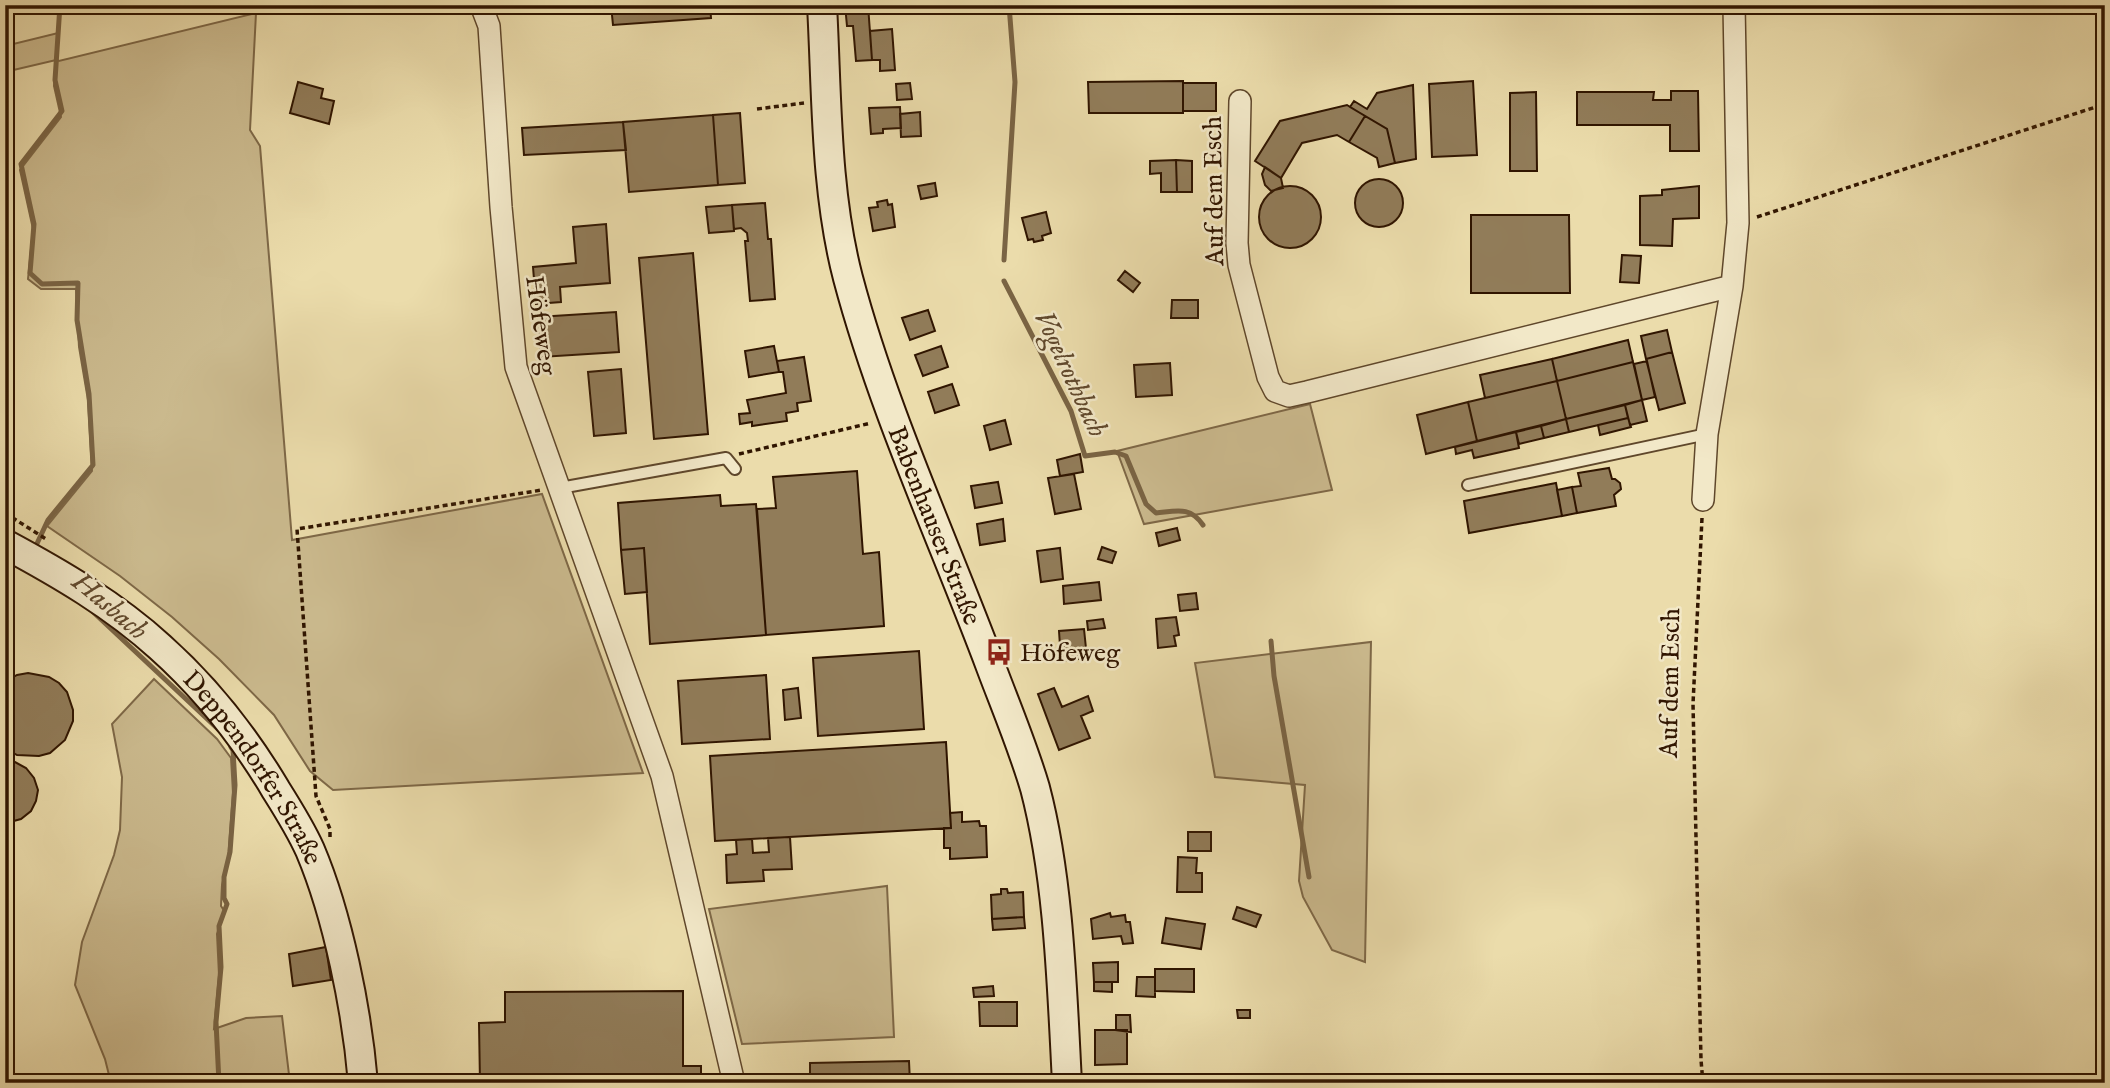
<svg xmlns="http://www.w3.org/2000/svg" width="2110" height="1088" font-family="'IM FELL English',serif">
<style>
.green{fill:#cbba8e;stroke:#7e6847;stroke-width:2}
.lines{fill:none;stroke-linecap:round;stroke-linejoin:round}
.stream{stroke:#7a6444;stroke-width:5}
.building{fill:#917c59;stroke:#301500;stroke-width:2}
.lane-casing{stroke:#5f472b;stroke-width:14}
.street-casing{stroke:#5f472b;stroke-width:24}
.secondary-casing{stroke:#301500;stroke-width:32}
.path{stroke:#301500;stroke-width:3.5;stroke-dasharray:5 3.5;stroke-linecap:butt}
.lane{stroke:#f2e8c8;stroke-width:10}
.street{stroke:#f2e8c8;stroke-width:21}
.secondary{stroke:#f2e8c8;stroke-width:28}
.labels{text-anchor:middle;stroke-width:5;stroke-linejoin:round;paint-order:stroke}
.street-label{font-size:26px;fill:#301500;stroke:#f2e8c8}
.poi-label{font-size:26px;fill:#301500;stroke:#f2e8c8;text-anchor:start}
.water-label{font-size:28px;font-style:italic;fill:#61492d;stroke:#f2e8c8}
</style>
<rect width="100%" height="100%" fill="#ebdcab"/>
<filter id="stains"><feTurbulence type="fractalNoise" baseFrequency=".00286" numOctaves="4"/><feColorMatrix values="0 0 0 0 .2 0 0 0 0 .09 0 0 0 0 .02 0 0 0 .5 -.17"/></filter>
<radialGradient id="worn" r=".72"><stop offset=".6" stop-color="#630" stop-opacity="0"/><stop offset="1" stop-color="#630" stop-opacity=".3"/></radialGradient>
<path class="green" d="M256,13l-6,117 10,16 32,394 250,-46 101,279 -310,17 -23,-19 -36,-56 -55,-56 -47,-42 -52,-41 -73,-50 45,-55 -4,-71 -9,-53 -3,-58h-35l-13,-10 5,-50 -13,-59 41,-53 -7,-31 2,-26 -51,12v-26l53,-13 -2,26 3,2z
M1310,404l22,86 -188,34 -27,-73z
M1371,642l-6,320 -33,-12 -29,-53 -4,-16 6,-96 -90,-8 -20,-114z
M154,679l63,60 14,19 2,35 -5,67 -6,25 -1,21 4,6 -8,22 2,41 -5,54 32,-11 36,-2 8,67h-179l-6,-24 -30,-74 7,-43 32,-87 6,-25 2,-53 -10,-53z
M887,886l7,151 -152,7 -33,-135z"/>
<g class="lines">
<path class="stream" d="M1004,260l11,-178 -6,-77
M1004,281l67,130 14,45 30,-4 11,4 20,48 10,9c21,-2 34,-7 47,12
M34,550l14,-30 45,-55 -4,-71 -12,-74 1,-37 -36,1 -12,-11 4,-49 -13,-60 41,-53 -7,-31 5,-75
M91,610l128,120
M1271,641l3,35 35,201
M219,1083l-3,-61 5,-55 -2,-41 8,-22 -3,-6v-21l6,-25 5,-67 -2,-35 -2,-3"/>
</g>
<path class="building" d="M611,5h99l1,13 -98,7z
M710,5h18l1,7 -18,2z
M845,5h23l4,55 -16,1 -3,-35h-6z
M892,29l3,41 -15,1v-11h-8l-2,-29z
M1183,81v32h-94l-1,-31z
M1473,81l4,74 -45,2 -3,-73z
M298,82l25,7 -2,9 13,3 -5,23 -39,-11z
M910,83l2,16 -15,1 -1,-16z
M1183,83h33v28h-33z
M1413,85l3,74 -21,4 -8,-34 -37,-22 4,-6 13,8 10,-16z
M1671,91h27l1,60h-29v-26h-93v-33h77l-1,8h18z
M1536,92l1,79h-27v-78z
M1347,105l18,11 -16,26 -12,-7 -35,8 -21,35 -26,-17 25,-40z
M900,107l1,21 -18,1v4l-12,1 -2,-26z
M920,112l1,24 -20,1 -1,-23z
M740,113l5,70 -27,2 -5,-70z
M713,115l5,70 -89,7 -6,-70z
M1365,116l22,13 8,34 -16,4 -2,-9 -28,-16z
M623,122l3,28 -102,5 -2,-27z
M1176,160l16,1v31h-15z
M1176,160l1,32h-16v-19l-11,1v-13z
M1265,167l16,11 2,10 -12,3 -6,-6 -3,-11z
M1355 203a24 24 0 1 1 48 0a24 24 0 1 1-48 0Z
M935,183l2,13 -16,3 -3,-13z
M1699,186v32l-26,1 -1,27 -32,-1v-49l22,-1v-5z
M1259 217a31 31 0 1 1 62 0a31 31 0 1 1-62 0Z
M887,200l1,5 4,-1 3,23 -22,4 -4,-23 9,-1 -1,-5z
M765,203l3,36h3l4,60 -25,2 -5,-60h3l-1,-8 -6,-5 -7,1 -2,-24z
M732,205l2,26 -25,2 -3,-26z
M1046,212l5,21 -9,3 1,4 -9,2 -1,-3 -5,1 -6,-22z
M1471,215h98l1,78h-99z
M606,224l4,59 -50,4 1,15 -25,2 -3,-37 43,-4 -3,-36z
M693,253l15,181 -54,5 -15,-181z
M1622,255l19,1 -2,27 -19,-1z
M1125,271l15,12 -7,9 -15,-12z
M1172,300h26v18h-27z
M928,310l7,21 -25,9 -8,-22z
M616,312l3,40 -78,5 -3,-40z
M1667,330l5,22 -26,7 -5,-23z
M1628,340l5,22 -76,19 -5,-22z
M774,346l5,26 -30,5 -4,-26z
M941,346l7,21 -25,9 -8,-21z
M1672,352l13,51 -26,7 -13,-51z
M804,357l7,44 -14,2 1,8 -12,2 1,8 -35,5v-4l-12,2 -1,-10 11,-1 -3,-13 39,-7 -3,-21h-4l-2,-11z
M1552,359l5,22 -72,17 -5,-23z
M1647,361l8,36 -13,3 -8,-36z
M1633,362l9,38 -76,19 -9,-38z
M1170,363l2,32 -36,2 -2,-32z
M621,369l5,64 -32,3 -6,-64z
M1557,381l9,38 -89,22 -9,-39z
M952,384l7,21 -24,8 -7,-21z
M1642,400l5,21 -17,4 -5,-20z
M1468,402l9,39 -51,13 -9,-39z
M1625,405l3,13 -59,14 -3,-13z
M1628,418l3,9 -31,8 -2,-10z
M1566,419l3,13 -25,6 -3,-12z
M1005,420l6,24 -21,6 -6,-24z
M1541,426l3,12 -25,6 -3,-12z
M1516,432l3,16 -45,10 -2,-8 -16,4 -1,-7z
M1080,454l3,18 -23,4 -3,-16z
M1609,468l3,11h3l5,4 1,6 -7,6 2,11 -39,7 -5,-26 9,-1 -3,-13z
M857,471l6,83 16,-2 5,74 -118,9 -9,-126 19,-1 -3,-31z
M1074,474l7,35 -26,5 -7,-36z
M998,482l4,21 -27,5 -4,-22z
M1556,483l6,33 -93,17 -5,-32z
M1572,487l5,26 -15,3 -5,-26z
M720,495l1,11 35,-2 10,131 -116,9 -6,-96 -23,2 -3,-47z
M1003,519l2,22 -25,4 -3,-21z
M1177,528l3,12 -21,6 -3,-13z
M1102,547l14,5 -4,11 -14,-4z
M644,548l3,44 -22,2 -4,-44z
M1060,548l3,31 -22,3 -4,-31z
M1099,582l2,18 -37,4 -1,-18z
M1196,593l2,16 -18,2 -2,-16z
M1176,617l3,18 -5,1 2,10 -18,2 -2,-29z
M1103,619l2,9 -17,2 -1,-9z
M1084,629l3,29 -26,3 -2,-30z
M919,651l5,78 -106,7 -5,-78z
M28,673l21,4 10,6 8,9 6,18v11l-8,19 -15,13 -11,3 -22,-1 -12,-7v-66l12,-7z
M766,675l4,64 -88,5 -4,-63z
M798,688l3,30 -16,2 -2,-30z
M1054,688l8,19 26,-11 5,15 -12,5 9,22 -31,12 -21,-56z
M946,742l5,86 -236,13 -5,-85z
M5,761l10,1 11,6 8,10 4,12 -2,11 -5,10 -10,8 -11,3h-5z
M962,812v10l17,-1 1,5h6l1,31 -37,2v-11h-6v-20h7l-1,-15z
M1188,832h23v19h-23z
M790,837l2,32 -29,1 1,11 -37,2 -1,-28 11,-1 -1,-14 16,-1 1,14 16,-1 -1,-14z
M1178,857l19,1 -1,15h6v19h-25z
M1001,889h6l1,4 15,-1 1,25 -32,2 -1,-24 10,-1z
M1237,907l24,8 -5,12 -23,-8z
M1110,913l1,4 14,-2 1,7h4l3,21 -10,1 -2,-8 -28,3 -2,-20z
M1024,917l1,11 -32,2 -1,-11z
M1166,918l39,6 -4,25 -39,-6z
M326,947l5,33 -38,6 -4,-32z
M1118,962v20h-24l-1,-19z
M1155,969h39v23l-39,-1z
M1137,977h18v20l-19,-1z
M1094,982h18v10l-18,-1z
M993,986l1,10 -20,1 -1,-9z
M683,991v75h18v17h-221l-1,-60 26,-1v-30z
M979,1002h38v24h-37z
M1237,1010h13v8h-12z
M1116,1015h14l1,17 -15,-2z
M1095,1030h32v34l-32,1z
M909,1061l1,22h-100v-20z"/>
<g class="lines">
<defs>
<path id="lane" d="M1468,485l239,-51
M560,488l166,-30 9,11"/>
<path id="street" d="M481,5l8,21 12,181 15,160 146,409 72,307
M1240,101l-3,142 2,22 29,112 7,14 14,5 18,-4 425,-106
M1703,500l4,-66 25,-148 6,-63 -4,-218"/>
<g id="secondary">
<path id="s1" d="M822,5c5,91 3,185 26,273 35,132 95,261 143,389 15,40 32,80 44,121 24,91 27,200 32,295"/>
<path id="s2" d="M5,544c54,29 109,61 155,103 47,42 84,89 116,143 12,19 25,40 34,60 28,66 47,161 53,233"/>
</g>
</defs>
<use href="#lane" class="lane-casing"/>
<use href="#street" class="street-casing"/>
<use href="#secondary" class="secondary-casing"/>
<path class="path" d="M757,109l47,-6
M1757,217l348,-113
M739,454l132,-31
M5,513l41,26
M1702,518l-9,186 8,356 2,23
M330,837v-8l-14,-33 -19,-267 245,-39"/>
<use href="#lane" class="lane"/>
<use href="#street" class="street"/>
<use href="#secondary" class="secondary"/>
</g>
<defs>
<symbol id="bus-bare" viewBox="-9 -9 18 18"><path d="M-5-6H5V4H4V6H2V4H-2V6H-4V4H-5ZM-3.5-4V0h7V-4ZM-3.5 1.2v1.5H-2V1.2ZM2 1.2v1.5H3.5V1.2Z" fill="#8f2418" stroke="#f2e8c8" stroke-width="2.5" paint-order="stroke"/></symbol>
</defs>
<g fill-rule="evenodd">
<use href="#bus-bare" x="980" y="633" width="38" height="38"/>
</g>
<g class="labels">
<g class="street-label">
<text transform="translate(1213 191) rotate(-91)" y="9">Auf dem Esch</text>
<text transform="translate(542 325) rotate(82)" y="9">Höfeweg</text>
<text dy="9" stroke="none"><textPath href="#s1" startOffset="537">Babenhauser Straße</textPath></text>
<text transform="translate(1669 683) rotate(-89)" y="9">Auf dem Esch</text>
<text dy="9" stroke="none"><textPath href="#s2" startOffset="340">Deppendorfer Straße</textPath></text>
</g>
<g class="poi-label">
<text x="1020" y="661">Höfeweg</text>
</g>
<g class="water-label">
<text transform="translate(1072 373) rotate(65)" y="10">Vogelrothbach</text>
<text transform="translate(111 605) rotate(40)" y="10">Hasbach</text>
</g>
</g>
<rect width="2110" height="1088" fill="none" stroke="#ebdcab" stroke-width="28"/>
<rect x="7" y="7" width="2096" height="1074" fill="none" stroke="#301500" stroke-width="3.5"/>
<rect x="14" y="14" width="2082" height="1060" fill="none" stroke="#301500" stroke-width="2"/>
<rect width="100%" height="100%" filter="url(#stains)"/>
<rect width="100%" height="100%" fill="url(#worn)"/>
</svg>
